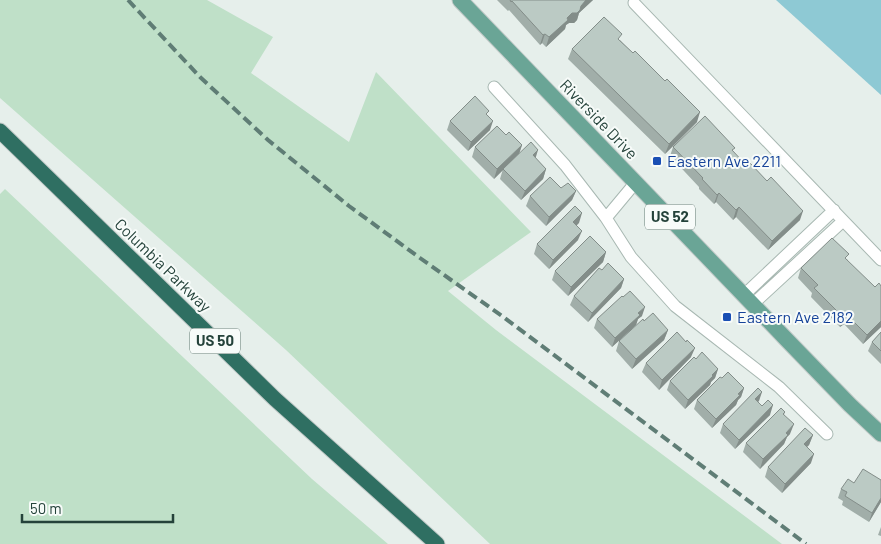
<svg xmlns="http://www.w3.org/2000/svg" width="881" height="544" font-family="Barlow,sans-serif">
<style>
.green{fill:#bfe0c8}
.water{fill:#8ec9d4}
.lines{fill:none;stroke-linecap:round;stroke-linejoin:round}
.lane-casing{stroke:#a8b8b2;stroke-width:13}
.primary-casing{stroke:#c2cac8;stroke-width:17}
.highway-casing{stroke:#c2cac8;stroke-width:17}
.lane{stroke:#fff;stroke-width:11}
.primary{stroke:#6aa596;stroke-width:15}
.highway{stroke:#2f6f62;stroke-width:15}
.rail{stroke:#5f7d75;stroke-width:4;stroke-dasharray:10 5;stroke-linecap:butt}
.wall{fill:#a1aea9}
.shaded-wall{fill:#838d89}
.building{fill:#bbcac4;stroke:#838d89}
.transit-dot{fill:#1a4fb4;stroke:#f7fbf9;stroke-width:2}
.labels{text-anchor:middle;stroke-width:4;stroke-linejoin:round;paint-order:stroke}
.shield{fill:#f7fbf9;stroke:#637a73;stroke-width:1}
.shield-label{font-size:15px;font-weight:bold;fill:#24423a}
.street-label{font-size:16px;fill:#24423a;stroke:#f7fbf9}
.transit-label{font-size:16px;fill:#164399;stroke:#f7fbf9;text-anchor:start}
</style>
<rect width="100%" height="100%" fill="#e6efeb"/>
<path class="green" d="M0,0h207l66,37 -22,36 98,69 27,-70 155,160 -83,59 48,39 286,214h-292l-204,-194 -286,-252z
M5,189l307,290 76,65h-388v-350z"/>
<path class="water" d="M776,0h105v95z"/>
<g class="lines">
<defs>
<path id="lane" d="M634,3l247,257
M494,87l71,78 41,53 25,39 44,49 104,81 48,47
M606,218l30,-36
M744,295l90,-85
M753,304l90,-83"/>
<path id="primary" d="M460,0l326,339 64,66 31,29"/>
<path id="highway" d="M0,131l275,268 162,145"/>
</defs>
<use href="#lane" class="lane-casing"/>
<use href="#primary" class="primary-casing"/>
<use href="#highway" class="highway-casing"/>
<use href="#lane" class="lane"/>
<use href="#primary" class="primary"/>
<use href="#highway" class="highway"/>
<path class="rail" d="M128,0l72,77 68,63 81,66 71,52 82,58 304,228"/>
</g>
<path class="wall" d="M497,0h96l-14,13 -2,7 -3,3h-5l-3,2 -1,4 -19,18 -4,-4 -2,2 -31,-35 -1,1z
M620,40l77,82 -32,32 -97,-95 4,-10z
M488,115l2,15 -22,21 -21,-21 3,-9z
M506,135l16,10 -3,9 -25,25 -22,-22 3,-10z
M673,147l60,5 67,68 -32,30 -32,-33 -3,3 -17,-18 -2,2 -15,-15v-2l-29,-31z
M535,158l11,11 -3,10 -22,21 -21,-21 3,-10z
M561,188l15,3 -4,9 -26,26 -20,-20 4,-10z
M579,223l-3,2 2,15 -29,29 -15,-15 3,-10z
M606,252l-3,10 -35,34 -16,-16 3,-9z
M847,259l34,68 -18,17 -19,-20 -4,3 -29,-30 1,-4 -14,-15 3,-10z
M602,270l22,9 -3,9 -33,34 -18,-17 4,-9z
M642,316l-4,3 -2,6 -24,22 -18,-19 3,-9z
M644,321l24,9 -4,10 -32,29 -16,-18 3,-10z
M881,332v32l-13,-13 4,-9z
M691,357l-32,33 -17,-18 4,-9z
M696,359l22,10 -3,9 -4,4 -1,3 -25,24 -18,-19 3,-9z
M722,378l22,10 -3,9 -3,3 -2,5 -24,23 -18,-19 3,-9z
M759,401l-1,1 12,13 -35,34 -15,-16 3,-9z
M785,412l-1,3 6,19 -3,3 -3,7 -24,25 -17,-17 3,-9z
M813,435l-4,10 -2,2 4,16 -29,30 -17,-16 3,-10z
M841,489l40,13 -12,20 -27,-17 1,-4 -5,-3z
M881,527v9l-3,-1z"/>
<path class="shaded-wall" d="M586,0h7l-14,13 -2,7 -3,3h-5l-3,2 -1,4 -19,18 3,-10 18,-19z
M545,34l-3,9 -2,2 3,-10z
M700,112l-3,10 -32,32 4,-10z
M493,121l-3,9 -22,21 3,-9z
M522,145l-3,9 -25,25 3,-10z
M538,150l-3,10 -2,-5z
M546,169l-3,10 -22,21 4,-9z
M576,191l-4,9 -26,26 3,-9z
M719,193l-3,9 -2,2 3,-9z
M739,207l-3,10 -3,3 3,-10z
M803,211l-3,9 -32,30 4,-9z
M582,213l-3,10 -9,9 3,-10z
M582,231l-4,9 -29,29 4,-9z
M606,252l-3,10 -35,34 3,-9z
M624,279l-3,9 -33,34 4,-9z
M645,307l-3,9 -4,3 -2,6 -24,22 3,-9 23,-25z
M847,315l-3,9 -4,3 4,-9z
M881,321v6l-18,17 4,-9z
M668,330l-4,10 -32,29 4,-10z
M695,348l-4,9 -32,33 3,-10z
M718,369l-3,9 -4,4 -1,3 -25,24 3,-9z
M744,388l-3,9 -3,3 -2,5 -24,23 4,-9z
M762,392l-3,9 -8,8 4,-10z
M773,405l-3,10 -35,34 4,-9z
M794,424l-4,10 -3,3 -3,7 -24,25 3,-10 23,-26z
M813,435l-4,10 -9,8 4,-9z
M814,454l-3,9 -29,30 3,-9z
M881,498v4l-12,20 3,-9z"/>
<path class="building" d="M510,0h76l-5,6 -1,4 -3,3h-5l-5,5 1,2 -19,17 -4,-3 -2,1 -31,-34 -1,1z
M604,17l18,17 -4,5 15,14 2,-2 30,30 2,-2 33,33 -31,32 -97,-95z
M475,96l14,15 -3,3 7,7 -22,21 -21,-21z
M705,116l30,32 -3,2 15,16 3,-3 17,18 4,-4 32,34 -31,30 -33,-34 -3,3 -17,-17 -2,2 -15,-16 1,-1 -30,-31z
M497,126l9,9 3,-3 13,13 -25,24 -22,-22z
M531,142l7,8 -5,5 13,14 -21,22 -22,-22z
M550,177l11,11 7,-5 8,8 -27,26 -19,-21z
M575,206l7,7 -9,9 9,9 -29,29 -16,-16z
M590,236l16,16 -35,35 -16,-16z
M832,238l17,16 -4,4 30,29 4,-4 2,3v35l-14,14 -20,-20 -3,3 -30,-30 4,-3 -17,-17z
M608,263l16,16 -32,34 -18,-17 25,-28 3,2z
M630,291l15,16 -7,6 2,2 -25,23 -18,-19 25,-23 1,1z
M653,313l15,17 -32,29 -17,-18 24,-22 1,2z
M677,332l9,10 1,-2 8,8 -33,32 -16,-17z
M881,332v19l-9,-9z
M702,352l16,17 -6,6 1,1 -25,24 -18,-19 24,-24 2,2z
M728,372l16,16 -6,6 2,1 -24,24 -19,-19 23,-23 2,1z
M758,388l4,4 -7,7 7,7 6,-6 5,5 -34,35 -16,-16z
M781,408l4,4 -2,2 11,10 -8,9 2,2 -25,24 -17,-16z
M805,428l8,7 -9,9 10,10 -29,30 -17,-17z
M863,469l18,11v18l-9,15 -27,-17 2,-4 -6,-3 7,-10 6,4z"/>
<g class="transit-dot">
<rect x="652" y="156" width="10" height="10" rx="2.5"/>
<rect x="722" y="312" width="10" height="10" rx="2.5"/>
</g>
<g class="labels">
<g class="shield">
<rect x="645" y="204.5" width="50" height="25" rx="4"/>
<rect x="190" y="328.5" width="50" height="25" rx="4"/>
</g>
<g class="shield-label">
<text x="670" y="222">US 52</text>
<text x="215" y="346">US 50</text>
</g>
<g class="street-label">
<text transform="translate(599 119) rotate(46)" y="6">Riverside Drive</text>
<text transform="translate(163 265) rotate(44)" y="6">Columbia Parkway</text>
</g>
<g class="transit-label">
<text x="667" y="167">Eastern Ave 2211</text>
<text x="737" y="323">Eastern Ave 2182</text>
</g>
</g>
<path d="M22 514v8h151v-8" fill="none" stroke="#24423a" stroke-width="2.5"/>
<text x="30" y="514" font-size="15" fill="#24423a" stroke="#f7fbf9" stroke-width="4" paint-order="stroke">50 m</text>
</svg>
